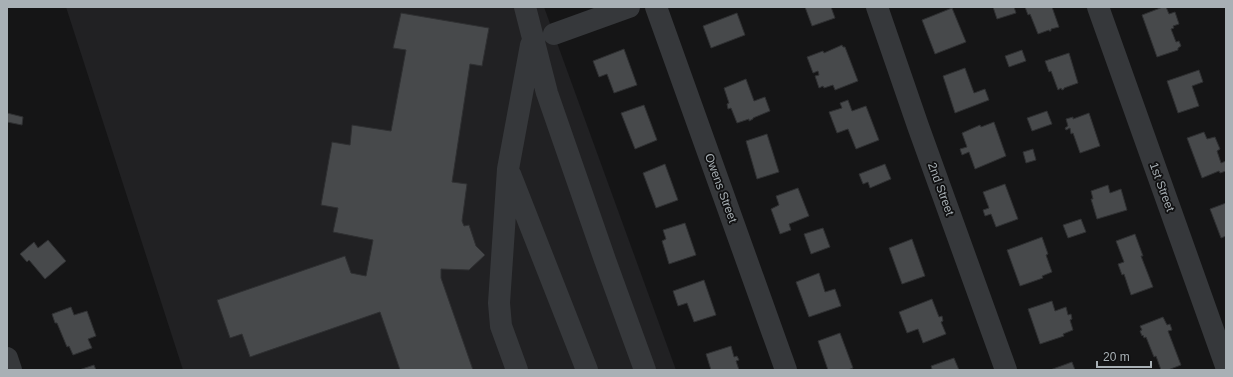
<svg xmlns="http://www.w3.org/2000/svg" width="1233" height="377" font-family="Arial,sans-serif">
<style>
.built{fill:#212123}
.building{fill:#47494b;stroke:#2f3032}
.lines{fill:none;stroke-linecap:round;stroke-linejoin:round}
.minor{stroke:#36383b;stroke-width:22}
.labels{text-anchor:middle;stroke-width:3.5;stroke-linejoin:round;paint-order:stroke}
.street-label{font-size:12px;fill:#a8b0b5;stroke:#101011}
</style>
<rect width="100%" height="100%" fill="#151516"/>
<path class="built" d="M66,7h478l132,363h-493z"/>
<path class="building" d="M805,7h26l4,11 -23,8z
M993,7h21l2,6 -19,6z
M1025,7h27l7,20 -8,2v2h-2v-1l-11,4 -8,-20 -2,1z
M1163,7h3l3,7 6,-2 4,12 -6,2 1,2 -3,1 5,13 3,-1 2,5 -3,2v2l-21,7 -15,-42z
M952,8l14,34 -31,12 -13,-34z
M401,13l88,15 -7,38 -12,-2 -18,118 15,2 -5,37 2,5 5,-1 7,21 9,9 -16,15 -28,-1v9l32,92h-73l-20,-58 -130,45 -8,-23 -12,4 -13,-38 128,-44 6,17 15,3 7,-36 -40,-8 5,-24 -17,-3 11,-63 18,3 2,-20 39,6 15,-81 -13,-2z
M737,13l8,22 -34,13 -8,-22z
M842,45l1,2h2l13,34 -23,9 -2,-5 -9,3 -1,-2 -4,2 -4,-12 4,-1 -1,-4 -5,2 -6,-16 16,-6 1,2z
M624,49l13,36 -23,8 -7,-19 -8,3 -6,-16z
M1022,50l4,11 -17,6 -4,-11z
M1069,53l9,30 -14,5v1l-2,1 -1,-2 -3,2 -7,-19 -2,1 -4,-11z
M965,68l9,25 11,-4 4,11 -34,13 -12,-37z
M1199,70l4,12 -11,4 7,20 -21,7 -11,-32z
M746,79l8,22 11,-4 5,14 -17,7v1l-4,2v-2l-12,4 -6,-15 -3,1 -1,-5 2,-1 -5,-15z
M848,100l4,11 14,-5 13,34 -23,9 -8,-20 -11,4 -8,-21 13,-4 -2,-5z
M644,105l13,35 -22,9 -14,-36z
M1047,111l5,13 -20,7 -5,-13z
M7,113l16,4 -1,8 -15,-3z
M1089,113l11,33 -20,7 -7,-20 -2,1 -1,-6 -4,2 -1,-2 3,-2 -2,-7 7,-2v2z
M994,122l12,34 -31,13 -6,-17 -7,3 -2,-6 7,-2 -5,-14 18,-8 1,2z
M1204,132l3,7 8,-2 5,12 -3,2 4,12 5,-2v10l-6,2 -1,-2 -17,7 -15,-40z
M767,134l12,38 -22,7 -11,-38z
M1033,149l3,11 -10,3 -3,-11z
M665,164l13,36 -22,8 -13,-35z
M885,164l6,15 -21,9 -2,-6 -5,2 -4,-10z
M1005,184l13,35 -22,8 -5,-13 -6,2 -2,-6 6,-2 -6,-16z
M1108,185l2,8 11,-4 6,21 -30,9 -6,-20h2l-2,-8z
M798,188l11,28 -20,8 2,6 -11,4 -9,-25 8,-4 -3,-9z
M1226,203v33l-5,2 -11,-29z
M1081,219l5,13 -18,6 -5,-13z
M685,223l11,32 -27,9 -7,-23 4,-2 -3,-9z
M823,228l7,19 -19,7 -7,-20z
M1135,234l8,22h-2l12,31 -22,8 -7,-21 -2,1 -4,-11 6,-2 -8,-21z
M1042,237l6,17 -2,1 6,17 -10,4 1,2 -23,8 -13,-36z
M912,239l13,37 -23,8 -13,-36z
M48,240l18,21 -21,18 -16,-19 -2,2 -7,-8 14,-12 4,6z
M819,273l6,19 10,-3 6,17 -32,11 -13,-35z
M704,280l12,35 -22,7 -7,-19 -9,3 -5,-15z
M932,299l7,18 3,-1 1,5 -2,1 5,12 -23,9 -5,-14 -11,4 -8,-21z
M1052,301l3,10 11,-4 2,8 3,-1 1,5 -2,1 3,10 -10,4 1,2 -24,8 -12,-35z
M71,307l3,8 13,-4 9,25 -8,3 4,9 -19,7 -4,-9 -2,1 -10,-24h-2l-3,-9z
M1163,317l4,8 3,-1 2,6 -4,1 13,34 -13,5h-7l-5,-14 -2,1 -8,-20 -2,1 -1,-3 -1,1 -2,-5 2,-1 -2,-4z
M840,333l13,35 -5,2h-20l-10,-29z
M731,346l3,11 3,-1 2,4 -3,1 3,9h-28l-5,-16z
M954,358l5,12h-31l4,-1 -1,-3z
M1072,362l3,8h-25z
M94,365l2,5h-17z"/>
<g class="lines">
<path class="minor" d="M525,7l22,86 58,167 40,110
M656,7l130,363
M877,7l41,119 88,244
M1098,7l128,359
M554,34l75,-27
M510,174l77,196
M7,358l4,12
M517,370l-16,-44 -2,-23 9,-134 23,-124"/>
</g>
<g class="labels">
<g class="street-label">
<text transform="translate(1162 187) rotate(70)" y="4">1st Street</text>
<text transform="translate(721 188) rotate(70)" y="4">Owens Street</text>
<text transform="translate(941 189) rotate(70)" y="4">2nd Street</text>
</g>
</g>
<rect width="1233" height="377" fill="none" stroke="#a8b0b5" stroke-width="16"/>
<path d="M1097 361v6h54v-6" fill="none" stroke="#a8b0b5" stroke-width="2"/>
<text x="1103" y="361" font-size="12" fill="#a8b0b5" stroke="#101011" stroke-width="3" paint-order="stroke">20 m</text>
</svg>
